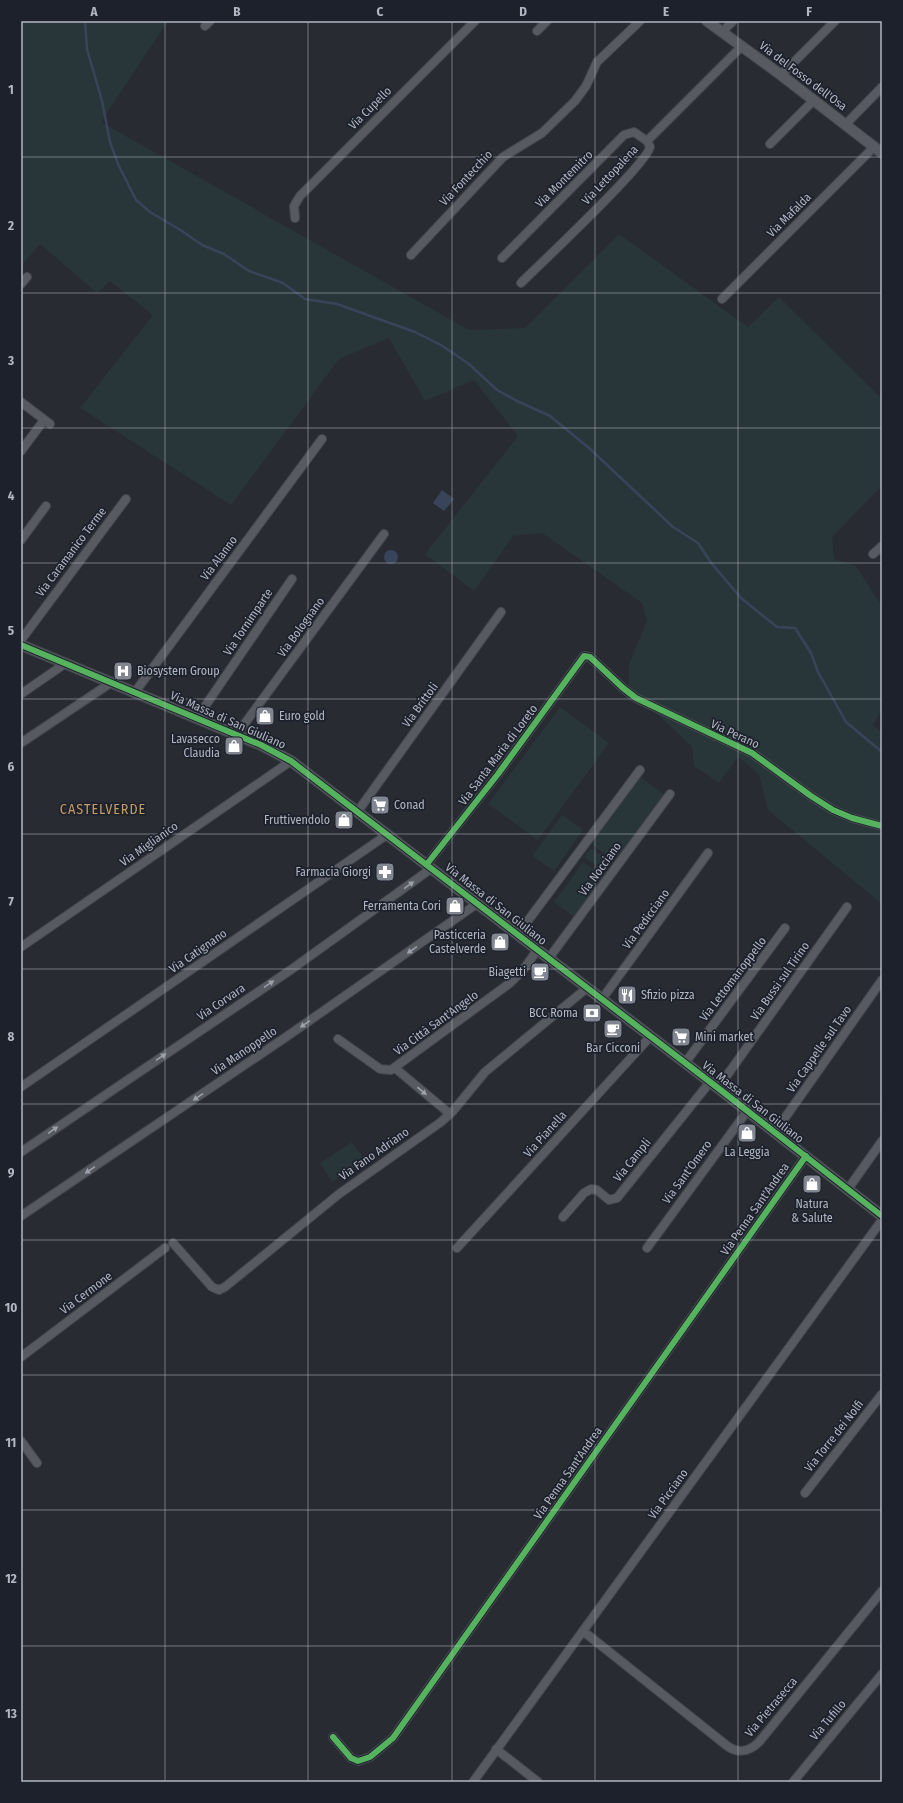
<svg xmlns="http://www.w3.org/2000/svg" width="903" height="1803" font-family="'Fira Sans Condensed',sans-serif">
<style>
.green{fill:#283639}
.water{fill:#38445a}
.lines{fill:none;stroke-linecap:round;stroke-linejoin:round}
.stream{stroke:#38445a;stroke-width:2.5}
.minor-casing{stroke:#44464c;stroke-width:10}
.tertiary-casing{stroke:#44464c;stroke-width:12}
.minor{stroke:#575a61;stroke-width:8}
.tertiary{stroke:#575a61;stroke-width:10}
.cycleway-casing{stroke:#1c212c;stroke-width:8}
.cycleway{stroke:#56b35d;stroke-width:6}
.oneway{fill:#9ba0aa}
.grid{fill:none;stroke:#b2b7c3;stroke-width:1;stroke-opacity:0.55}
.labels{text-anchor:middle;stroke-width:3.5;stroke-linejoin:round;paint-order:stroke}
.street-label{font-size:12px;fill:#b2b7c3;stroke:#1c212c}
.poi-label{font-size:12px;fill:#b2b7c3;stroke:#1c212c;text-anchor:end}
.quarter-label{font-size:14px;letter-spacing:1px;fill:#c79b69;stroke:#1c212c}
.neatline{fill:none;stroke:#b2b7c3;stroke-width:1.5}
.grid-label{font-size:13px;text-anchor:middle;font-weight:bold;fill:#b2b7c3}
</style>
<rect width="100%" height="100%" fill="#282b32"/>
<path class="green" d="M21,21h147l-67,101 368,208 56,-2 94,-94 129,93 31,-30 103,102v87l-50,51 2,22 22,7 26,40v103l-9,17 9,6v172l-114,-94 -9,-36 -21,-17 -19,26 -25,-17 -2,-19 -63,-60v-24l18,-42 -5,-18 -100,-70 -29,3 -39,55 -49,-37 93,-118 -44,-56 -49,21 -36,-63 -50,21 -108,146 -151,-97 73,-93 -43,-34 -13,12 -57,-49 -19,22z
M560,707l49,36 -71,97 -50,-36z
M640,777l24,17 -49,67 -24,-17z
M562,815l21,15 -29,41 -22,-15z
M591,848l20,14 -7,9 -20,-14z
M583,862l20,14 -29,41 -20,-15z
M352,1142l13,18 -33,22 -12,-19z"/>
<path class="water" d="M442,490l12,9 -10,12 -11,-8z
M384 557a7 7 0 1 1 14 0a7 7 0 1 1-14 0Z"/>
<g class="lines">
<path class="stream" d="M85,21l2,28 15,52 8,41 8,22 18,36 14,12 32,19 20,14 22,9 25,17 34,12 22,16 32,5 78,28 26,13 28,19 28,26 20,11 33,15 39,32 84,79 25,16 14,21 29,34 36,29 18,1 16,25 7,19 28,50 36,30"/>
<defs>
<path id="minor" d="M205,26l5,-5
M537,31l10,-10
M722,32l11,-11
M781,75l54,-54
M845,125l37,-38
M770,144l43,-43
M295,218l-1,-12 6,-10 175,-175
M411,255l92,-98 39,-24 33,-32 11,-15 11,-24 43,-41
M502,258l122,-123 10,-3 13,9
M521,283c19,-19 126,-119 129,-136l-3,-6 95,-95
M21,284l6,-7
M722,299l152,-152
M21,402l29,22
M21,451l23,-31
M21,540l25,-34
M873,554l9,-8
M21,640l105,-141
M135,692l187,-253
M21,694l45,-31
M197,718l95,-139
M237,734l147,-200
M21,743l91,-61
M358,811l143,-199
M427,864l71,-90 86,-118 6,1 33,31 13,10 116,55 59,43 22,14 19,8 30,8
M518,934l122,-164
M21,947l270,-186
M549,958l121,-164
M602,999l106,-146
M338,1039l42,30 11,1 119,-87 13,-13 15,-21
M685,1063l100,-135
M395,1068l55,46
M21,1087l367,-253
M718,1088l129,-181
M775,1132l107,-152
M21,1152l271,-183 140,-101
M848,1189l34,-48
M21,1216l265,-179 192,-134
M563,1217l21,-24 7,-4 6,1 12,10 8,-2 93,-116
M173,1243l39,44 7,3 6,-3 114,-93 102,-72 12,-11 32,-39 102,-84
M457,1248l193,-211
M647,1248l101,-138
M21,1357l144,-109
M21,1441l16,22
M805,1493l77,-99
M583,1631l143,114c11,9 23,7 33,-3l123,-151
M333,1737l18,21 7,3 12,-4 23,-19 413,-582
M496,1749l42,33
M473,1782l409,-562
M793,1782l89,-108"/>
<path id="tertiary" d="M707,21l74,54 101,78
M21,645l240,100 30,16 427,327 164,128"/>
</defs>
<use href="#minor" class="minor-casing"/>
<use href="#tertiary" class="tertiary-casing"/>
<use href="#minor" class="minor"/>
<use href="#tertiary" class="tertiary"/>
<defs>
<path id="cycleway" d="M21,645l240,100 30,16 427,327 164,128
M427,864l71,-90 86,-118 6,1 33,31 13,10 116,55 59,43 22,14 19,8 30,8
M333,1737l18,21 7,3 12,-4 23,-19 413,-582"/>
</defs>
<use href="#cycleway" class="cycleway-casing"/>
<use href="#cycleway" class="cycleway"/>
</g>
<defs><path id="oneway-solid" d="M-6-.8H1V-3.2L6.5 0L1 3.2V.8H-6Z"/></defs>
<g class="oneway">
<use href="#oneway-solid" transform="translate(409 885) rotate(-36)"/>
<use href="#oneway-solid" transform="translate(412 950) rotate(145)"/>
<use href="#oneway-solid" transform="translate(269 984) rotate(-34)"/>
<use href="#oneway-solid" transform="translate(305 1024) rotate(145)"/>
<use href="#oneway-solid" transform="translate(161 1057) rotate(-34)"/>
<use href="#oneway-solid" transform="translate(422 1091) rotate(40)"/>
<use href="#oneway-solid" transform="translate(198 1097) rotate(146)"/>
<use href="#oneway-solid" transform="translate(53 1130) rotate(-35)"/>
<use href="#oneway-solid" transform="translate(90 1170) rotate(146)"/>
</g>
<path class="grid" d="M165,21v1761M308,21v1761M452,21v1761M595,21v1761M738,21v1761M21,157h861M21,293h861M21,428h861M21,563h861M21,699h861M21,834h861M21,969h861M21,1104h861M21,1240h861M21,1375h861M21,1510h861M21,1646h861"/>
<defs>
<symbol id="hospital-square" viewBox="-11 -11 22 22"><rect x="-9" y="-9" width="18" height="18" rx="4" fill="#828690" stroke="#1c212c"/><path d="M-5-5h3v3.5h4V-5h3V5h-3V1.5h-4V5h-3Z" fill="#fff"/></symbol>
<symbol id="shop-square" viewBox="-11 -11 22 22"><rect x="-9" y="-9" width="18" height="18" rx="4" fill="#828690" stroke="#1c212c"/><path d="M-5-2.5h2.3a2.7 3.5 0 0 1 5.4 0H5L5.5 6h-11ZM-1.5-2.5h3a1.5 2.3 0 0 0-3 0Z" fill="#fff"/></symbol>
<symbol id="supermarket-square" viewBox="-11 -11 22 22"><rect x="-9" y="-9" width="18" height="18" rx="4" fill="#828690" stroke="#1c212c"/><path d="M-6-5.5h2.5l.6 2H6L4.5 2H-2.5L-4.4-4H-6ZM-1.5 3.2a1.3 1.3 0 1 0 .1 0ZM3 3.2a1.3 1.3 0 1 0 .1 0Z" fill="#fff"/></symbol>
<symbol id="pharmacy-square" viewBox="-11 -11 22 22"><rect x="-9" y="-9" width="18" height="18" rx="4" fill="#828690" stroke="#1c212c"/><path d="M-2-6h4v4h4v4h-4v4h-4v-4h-4v-4h4Z" fill="#fff"/></symbol>
<symbol id="cafe-square" viewBox="-11 -11 22 22"><rect x="-9" y="-9" width="18" height="18" rx="4" fill="#828690" stroke="#1c212c"/><path d="M-5.5-4.5H6V0H3Q3 3.5 0 3.5H-2.5Q-5.5 3.5-5.5 0ZM3-3.2v2h1.7v-2ZM-6 4.5H4V6H-6Z" fill="#fff"/></symbol>
<symbol id="restaurant-square" viewBox="-11 -11 22 22"><rect x="-9" y="-9" width="18" height="18" rx="4" fill="#828690" stroke="#1c212c"/><path d="M-5-6h1v4h1v-4h1v4h1v-4h1v5L-1.5 .5V6h-2V.5L-5-1ZM5-6V6H3V1.5H1.5Q1.5-4 5-6Z" fill="#fff"/></symbol>
<symbol id="bank-square" viewBox="-11 -11 22 22"><rect x="-9" y="-9" width="18" height="18" rx="4" fill="#828690" stroke="#1c212c"/><path d="M-6-4H6V4H-6ZM0-2.3a2.3 2.3 0 1 0 0 4.6a2.3 2.3 0 1 0 0-4.6Z" fill="#fff"/></symbol>
</defs>
<g fill-rule="evenodd">
<use href="#hospital-square" x="112" y="660" width="22" height="22"/>
<use href="#shop-square" x="254" y="705" width="22" height="22"/>
<use href="#shop-square" x="223" y="735" width="22" height="22"/>
<use href="#supermarket-square" x="369" y="794" width="22" height="22"/>
<use href="#shop-square" x="333" y="809" width="22" height="22"/>
<use href="#pharmacy-square" x="374" y="861" width="22" height="22"/>
<use href="#shop-square" x="444" y="895" width="22" height="22"/>
<use href="#shop-square" x="489" y="931" width="22" height="22"/>
<use href="#cafe-square" x="529" y="961" width="22" height="22"/>
<use href="#restaurant-square" x="616" y="984" width="22" height="22"/>
<use href="#bank-square" x="581" y="1002" width="22" height="22"/>
<use href="#cafe-square" x="602" y="1018" width="22" height="22"/>
<use href="#supermarket-square" x="670" y="1026" width="22" height="22"/>
<use href="#shop-square" x="736" y="1122" width="22" height="22"/>
<use href="#shop-square" x="801" y="1173" width="22" height="22"/>
</g>
<g class="labels">
<g class="street-label">
<text transform="translate(803 76) rotate(37)" y="4">Via del Fosso dell'Osa</text>
<text transform="translate(370 108) rotate(-45)" y="4">Via Cupello</text>
<text transform="translate(610 175) rotate(-47)" y="4">Via Lettopalena</text>
<text transform="translate(466 178) rotate(-47)" y="4">Via Fontecchio</text>
<text transform="translate(564 179) rotate(-45)" y="4">Via Montemitro</text>
<text transform="translate(789 215) rotate(-45)" y="4">Via Mafalda</text>
<text transform="translate(71 552) rotate(-53)" y="4">Via Caramanico Terme</text>
<text transform="translate(219 558) rotate(-53)" y="4">Via Alanno</text>
<text transform="translate(248 622) rotate(-56)" y="4">Via Tornimparte</text>
<text transform="translate(301 627) rotate(-54)" y="4">Via Bolognano</text>
<text transform="translate(420 705) rotate(-54)" y="4">Via Brittoli</text>
<text transform="translate(228 720) rotate(24)" y="4">Via Massa di San Giuliano</text>
<text transform="translate(735 734) rotate(25)" y="4">Via Perano</text>
<text transform="translate(498 755) rotate(-53)" y="4">Via Santa Maria di Loreto</text>
<text transform="translate(149 844) rotate(-35)" y="4">Via Miglianico</text>
<text transform="translate(600 869) rotate(-54)" y="4">Via Nocciano</text>
<text transform="translate(496 904) rotate(38)" y="4">Via Massa di San Giuliano</text>
<text transform="translate(646 919) rotate(-54)" y="4">Via Pedicciano</text>
<text transform="translate(198 951) rotate(-35)" y="4">Via Catignano</text>
<text transform="translate(733 979) rotate(-53)" y="4">Via Lettomanoppello</text>
<text transform="translate(780 981) rotate(-55)" y="4">Via Bussi sul Tirino</text>
<text transform="translate(221 1002) rotate(-34)" y="4">Via Corvara</text>
<text transform="translate(436 1023) rotate(-36)" y="4">Via Città Sant'Angelo</text>
<text transform="translate(819 1049) rotate(-55)" y="4">Via Cappelle sul Tavo</text>
<text transform="translate(244 1051) rotate(-34)" y="4">Via Manoppello</text>
<text transform="translate(753 1102) rotate(38)" y="4">Via Massa di San Giuliano</text>
<text transform="translate(545 1134) rotate(-48)" y="4">Via Pianella</text>
<text transform="translate(374 1154) rotate(-35)" y="4">Via Fano Adriano</text>
<text transform="translate(632 1160) rotate(-51)" y="4">Via Campli</text>
<text transform="translate(687 1172) rotate(-54)" y="4">Via Sant'Omero</text>
<text transform="translate(755 1209) rotate(-55)" y="4">Via Penna Sant'Andrea</text>
<text transform="translate(86 1293) rotate(-37)" y="4">Via Cermone</text>
<text transform="translate(834 1436) rotate(-52)" y="4">Via Torre dei Nolfi</text>
<text transform="translate(568 1473) rotate(-55)" y="4">Via Penna Sant'Andrea</text>
<text transform="translate(668 1494) rotate(-54)" y="4">Via Picciano</text>
<text transform="translate(771 1707) rotate(-50)" y="4">Via Pietrasecca</text>
<text transform="translate(828 1720) rotate(-50)" y="4">Via Tufillo</text>
</g>
<g class="poi-label">
<text x="137" y="675" text-anchor="start">Biosystem Group</text>
<text x="279" y="720" text-anchor="start">Euro gold</text>
<text x="220" y="743">Lavasecco<tspan x="220" dy="14">Claudia</tspan></text>
<text x="394" y="809" text-anchor="start">Conad</text>
<text x="330" y="824">Fruttivendolo</text>
<text x="371" y="876">Farmacia Giorgi</text>
<text x="441" y="910">Ferramenta Cori</text>
<text x="486" y="939">Pasticceria<tspan x="486" dy="14">Castelverde</tspan></text>
<text x="526" y="976">Biagetti</text>
<text x="641" y="999" text-anchor="start">Sfizio pizza</text>
<text x="578" y="1017">BCC Roma</text>
<text x="695" y="1041" text-anchor="start">Mini market</text>
<text x="613" y="1052" text-anchor="middle">Bar Cicconi</text>
<text x="747" y="1156" text-anchor="middle">La Leggia</text>
<text x="812" y="1208" text-anchor="middle">Natura<tspan x="812" dy="14">&amp; Salute</tspan></text>
</g>
<g class="quarter-label">
<text x="103" y="814">CASTELVERDE</text>
</g>
</g>
<rect width="903" height="1803" fill="none" stroke="#1c212c" stroke-width="44"/>
<rect x="22" y="22" width="859" height="1759" class="neatline"/>
<g class="grid-label">
<text x="94" y="16">A</text>
<text x="237" y="16">B</text>
<text x="380" y="16">C</text>
<text x="523" y="16">D</text>
<text x="666" y="16">E</text>
<text x="809" y="16">F</text>
<text x="11" y="94">1</text>
<text x="11" y="230">2</text>
<text x="11" y="365">3</text>
<text x="11" y="500">4</text>
<text x="11" y="635">5</text>
<text x="11" y="771">6</text>
<text x="11" y="906">7</text>
<text x="11" y="1041">8</text>
<text x="11" y="1177">9</text>
<text x="11" y="1312">10</text>
<text x="11" y="1447">11</text>
<text x="11" y="1583">12</text>
<text x="11" y="1718">13</text>
</g>
</svg>
